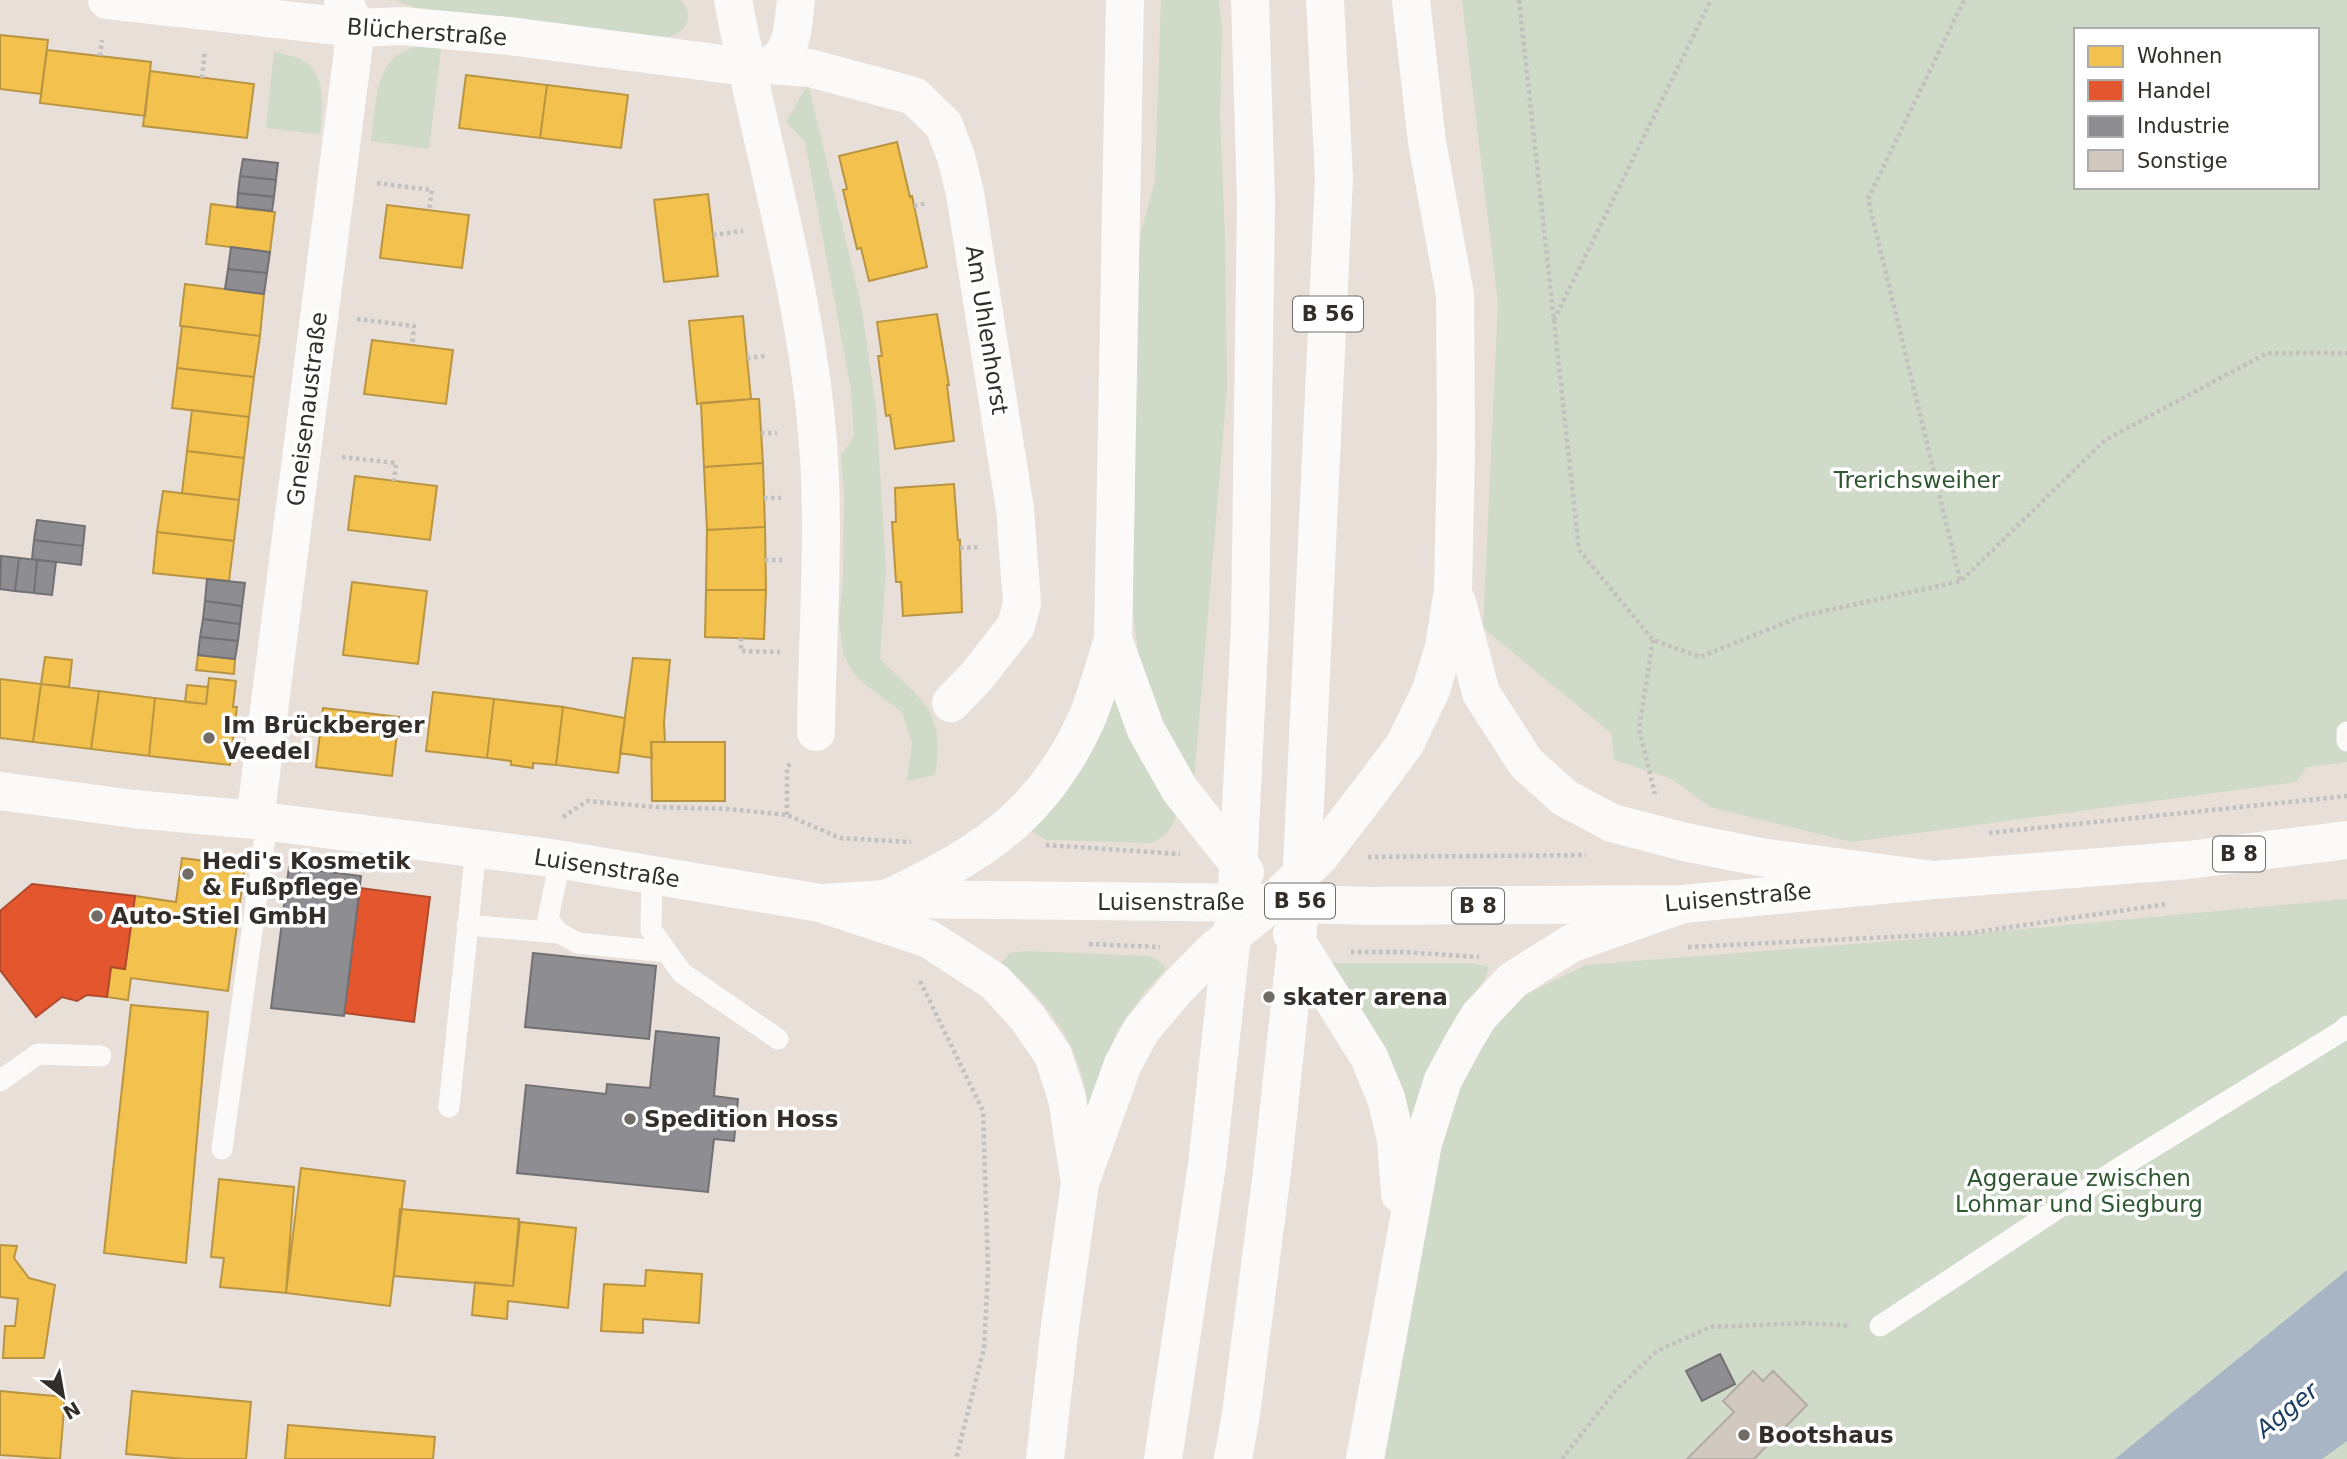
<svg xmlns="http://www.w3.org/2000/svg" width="2347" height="1459" font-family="'DejaVu Sans',sans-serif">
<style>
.green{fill:#cfdac9;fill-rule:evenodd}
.water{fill:#a8b5c5}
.homes{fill:#f2c14e;stroke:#b99543;stroke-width:2}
.shops{fill:#e4572e;stroke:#af4b2c;stroke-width:2}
.industry{fill:#8d8d92;stroke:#727072;stroke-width:2}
.building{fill:#d1c8c0;stroke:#b2aca7;stroke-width:2}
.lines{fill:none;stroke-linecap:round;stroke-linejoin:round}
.path{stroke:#c3c1bf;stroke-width:4.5;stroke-dasharray:3.5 3.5;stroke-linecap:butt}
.service{stroke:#fbfaf9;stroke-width:21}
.minor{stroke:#fbfaf9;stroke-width:38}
.secondary{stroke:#fbfaf9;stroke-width:38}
.primary{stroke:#fbfaf9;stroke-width:38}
.trunk{stroke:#fbfaf9;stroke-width:38}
.poi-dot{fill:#726c66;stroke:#fff;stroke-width:2.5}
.labels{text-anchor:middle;stroke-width:7;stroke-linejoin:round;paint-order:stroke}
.shield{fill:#fff;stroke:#706d69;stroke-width:2}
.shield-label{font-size:21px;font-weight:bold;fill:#332e29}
.street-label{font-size:23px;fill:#332e29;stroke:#fff}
.park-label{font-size:23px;fill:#2e5732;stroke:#fff}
.poi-label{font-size:23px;font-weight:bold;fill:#332e29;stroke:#fff;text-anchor:start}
.water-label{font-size:24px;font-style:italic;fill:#1b3c61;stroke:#fff}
</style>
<rect width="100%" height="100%" fill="#e7dfd8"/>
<path class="green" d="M395,0h285c16,15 7,33 -13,37l-248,-28z
M1161,0h58l3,28 -2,88 5,121 2,151 -33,393 -24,-38 -30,-76 -7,-54 5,-370 17,-62z
M1462,0h885v762l-40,5 -11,15 -445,60 -141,-35 -38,-28 -58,-19 -3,-27 -128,-105 15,-324zM2076,30h241v157h-241z
M442,42l-13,107 -58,-8c8,-55 2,-94 71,-99z
M274,52c11,3 24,4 33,11 20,16 15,49 13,71l-54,-6z
M808,84l53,220 15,103 10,163 -6,89c41,43 66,48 55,116l-28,6 5,-38 -10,-31 -39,-29 -11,-12 -9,-18 -4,-32 4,-44 1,-83 -3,-38 13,-20 -3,-46 -46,-248 -19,-20z
M1113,682l63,129c0,15 -11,25 -24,32l-106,-3 -16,-10z
M2347,899v560h-977l91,-406 52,-52 73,-36 331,-26z
M1025,951l123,5 10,4 8,9 -19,20 -30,42 -29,76c-5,-58 -42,-110 -88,-143l10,-11z
M1332,963h141l16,4 -4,12 -25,35 -47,116z"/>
<path class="water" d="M2347,1270v171l-25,18h-207z"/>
<path class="homes" d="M0,35l48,5 -7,54 -41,-5z
M47,50l104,12 -6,54 -105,-13z
M150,71l104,13 -7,54 -104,-12z
M466,75l81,10 -7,53 -81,-10z
M547,85l81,10 -7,53 -81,-10z
M897,142l13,55 2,-1 15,71 -58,14 -8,-33 -4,1 -14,-59 4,-1 -8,-33z
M708,194l10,82 -54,6 -10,-82z
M211,204l64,8 -5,40 -64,-8z
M387,205l82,10 -7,53 -82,-10z
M185,284l79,10 -4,42 -80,-10z
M937,314l12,71h-2l7,56 -59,8 -5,-34 -4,1 -8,-60h4l-5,-34z
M743,316l8,83 -54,5 -8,-83z
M182,326l78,10 -6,41 -77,-9z
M372,340l81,10 -7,54 -82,-10z
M177,368l77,9 -5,40 -77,-9z
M751,399h8l4,64 -59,4 -3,-64z
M192,410l57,7 -5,41 -57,-7z
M187,451l57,7 -5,42 -57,-7z
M763,463l2,64 -58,3 -3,-63z
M355,476l82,10 -7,54 -82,-10z
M954,484l4,56h2v8l2,64 -59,4 -2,-34h-5l-4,-60h4l-1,-34z
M163,491l76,9 -5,41 -77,-9z
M765,527l1,63h-60l1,-60z
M157,532l77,9 -5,40 -76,-8z
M352,582l75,9 -9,73 -75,-9z
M706,590h60l-2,49 -59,-2z
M198,655l37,4 -1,15 -38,-4z
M45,657l27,3 -3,27 -28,-3z
M633,658l37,2 -6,62 1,20h-14l1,16 -32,-5z
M209,678l27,3 -3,26h4l-7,58 -81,-9 6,-58 51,6z
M0,679l41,5 -8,58 -33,-4z
M41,684l58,7 -8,58 -58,-7z
M187,685l21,2 -2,17 -21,-2z
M99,691l56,7 -6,58 -58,-7z
M433,692l61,7 -7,59 -61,-7z
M494,699l69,8 -7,58 -23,-2v5l-22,-3v-4l-24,-3z
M563,707l62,11 -7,55 -62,-8z
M323,708l76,9 -7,59 -76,-9z
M651,742h74v59h-73z
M182,858l63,8 -17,125 -97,-13 -3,22 -21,-3 4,-30 14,2 10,-73 41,6z
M131,1005l77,7 -22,251 -82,-10z
M301,1168l104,13 -15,125 -104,-13z
M219,1179l75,8 -8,106 -66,-6 4,-29 -13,-1z
M400,1209l119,10 -6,67 -119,-10z
M520,1222l56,6 -8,80 -60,-7 -1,18 -35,-4 3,-33 38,4z
M0,1245l17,1 -3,12 15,20 26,7 -11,73h-41l2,-32h10l3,-27 -18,-2z
M646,1270l56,4 -3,49 -56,-4v14l-42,-2 3,-47 41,2z
M0,1391l65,6 -5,62 -60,-4z
M132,1391l119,11 -5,57h-61l-59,-5z
M288,1425l147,12 -2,22h-148z"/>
<path class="shops" d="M32,884l103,12 -10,73 -14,-2 -4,30 -20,-2 -10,6 -15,-4 -26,20 -36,-47v-59z
M360,888l70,9 -16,125 -70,-9z"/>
<path class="industry" d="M243,159l35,4 -2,17 -36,-4z
M240,176l36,4 -2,17 -36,-4z
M238,193l36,4 -2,14 -35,-4z
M231,247l39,5 -3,21 -39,-4z
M228,269l39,4 -3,21 -39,-5z
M37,520l48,6 -2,20 -49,-6z
M34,540l49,6 -2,19 -49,-6z
M1,556l18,2 -4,33 -15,-2z
M19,558l18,2 -3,33 -19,-2z
M37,560l19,2 -4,33 -18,-2z
M207,579l38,4 -3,23 -37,-5z
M205,601l37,5 -2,18 -37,-5z
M203,619l37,5 -2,17 -38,-4z
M200,637l38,4 -3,18 -37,-4z
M289,867l72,9 -17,140 -73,-8z
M533,953l123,13 -7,73 -124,-12z
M656,1031l63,7 -5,58 24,3 -4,42 -20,-2 -6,53 -191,-19 9,-88 80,9 1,-10 43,4z
M1720,1354l15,30 -33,17 -16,-30z"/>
<path class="building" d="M1753,1371l10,10 10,-10 34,34 -53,54h-67l47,-47 -11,-11z"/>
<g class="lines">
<path class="path" d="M1519,0l60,550 74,90 47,17 102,-41 159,-35 144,-141 162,-87h80
M100,56l2,-16
M202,78l3,-27
M377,183l55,7 -3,20
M914,206l13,-3
M713,235l30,-4
M357,319l57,7 -2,19
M1554,320l157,-320
M747,358l20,-2
M761,433h16
M342,457l54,6 -2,18
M764,498h17
M960,548l20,-1
M765,560h17
M1960,580l-92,-381 96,-199
M741,638v13l39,1
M1653,640l-14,89 16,65
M787,815v-48l5,-5
M563,817l24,-16 69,6 73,2 58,6 53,23 71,4
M1989,833l358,-37
M1046,845l134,9
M1368,857l218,-2
M1089,944l71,3
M1688,947l282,-14 197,-29
M1351,952h52l76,5
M920,981l63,130 5,159 -4,78 -28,111
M1562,1459l54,-69 41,-39 54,-24 94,-4 46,3"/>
<path class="service" d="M2347,732v9
M560,860l-12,59 11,14 19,10 89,9
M652,875l-1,55 31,43 96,66
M467,925l92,8
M0,1081l38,-27 63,2
M449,1107l27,-258
M222,1149l45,-327
M1880,1326l239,-158 223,-137 5,-5"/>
<path class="minor" d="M107,0l249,28 46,-2 108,10 236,31c7,-1 17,0 23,-2 25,-9 24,-43 27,-65
M733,0c27,143 71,285 84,431 9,100 0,201 -1,301
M769,65l41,3 104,28 30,29 12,32 9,36 50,316 7,94 -6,23 -39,50 -26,27
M255,820l101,-792 -13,-28"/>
<path class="secondary" d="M0,791l134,18 121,11 296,38 269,45 67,-4 383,4"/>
<path class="primary" d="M1272,903l97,3 314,-2 251,-24 254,-20 159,-20"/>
<path class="trunk" d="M1457,602l24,91 45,70 39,35 47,25 73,19 75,15 174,23
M1113,639l33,91 34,60 65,82
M887,899c94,-45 157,-83 201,-183 10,-25 17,-52 25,-77l12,-639
M820,903l109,36 66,43 32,35 26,38 14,43 12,79
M1292,934l77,123 17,41 10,41 4,55
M1045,1459l15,-133 20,-143 43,-119 19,-35 34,-40 38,-39 58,-47 47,-46 48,-62 38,-51 26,-54 13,-43 9,-57 3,-142 -1,-153 -28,-153 -16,-142
M1163,1459l44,-294 30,-275 13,-264 6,-425 -6,-201
M1233,1459l8,-45 31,-242 28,-262 34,-732 -9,-178
M1365,1459l58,-316 20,-63 21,-39 15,-25 34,-36 59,-37 111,-39"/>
</g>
<g class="poi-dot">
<circle cx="209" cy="738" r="7"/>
<circle cx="188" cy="874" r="7"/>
<circle cx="97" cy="916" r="7"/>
<circle cx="1269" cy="997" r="7"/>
<circle cx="630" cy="1119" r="7"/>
<circle cx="1744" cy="1435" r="7"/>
</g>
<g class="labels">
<g class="shield">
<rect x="1293" y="296.5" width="70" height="35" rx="5"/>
<rect x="2213" y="836.5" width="52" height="35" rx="5"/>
<rect x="1265" y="883.5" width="70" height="35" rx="5"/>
<rect x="1452" y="888.5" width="52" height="35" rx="5"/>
</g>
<g class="shield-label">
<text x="1328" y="321">B 56</text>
<text x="2239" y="861">B 8</text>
<text x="1300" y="908">B 56</text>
<text x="1478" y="913">B 8</text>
</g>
<g class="street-label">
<text transform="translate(427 32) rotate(4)" y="8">Blücherstraße</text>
<text transform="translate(987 330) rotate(81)" y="8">Am Uhlenhorst</text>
<text transform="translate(307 409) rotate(-83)" y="8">Gneisenaustraße</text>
<text transform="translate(607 868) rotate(9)" y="8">Luisenstraße</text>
<text transform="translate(1738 897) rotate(-5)" y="8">Luisenstraße</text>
<text x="1171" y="910">Luisenstraße</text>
</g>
<g class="park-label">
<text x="1917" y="488">Trerichsweiher</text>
<text x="2079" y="1186">Aggeraue zwischen<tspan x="2079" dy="26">Lohmar und Siegburg</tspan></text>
</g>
<g class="poi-label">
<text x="223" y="733">Im Brückberger<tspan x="223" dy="26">Veedel</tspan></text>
<text x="202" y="869">Hedi's Kosmetik<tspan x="202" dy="26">&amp; Fußpflege</tspan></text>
<text x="111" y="924">Auto-Stiel GmbH</text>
<text x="1283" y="1005">skater arena</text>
<text x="644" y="1127">Spedition Hoss</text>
<text x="1758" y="1443">Bootshaus</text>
</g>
<g class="water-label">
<text transform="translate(2287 1410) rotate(-39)" y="8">Agger</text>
</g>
</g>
<rect x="2074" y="28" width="245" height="161" fill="#ffffff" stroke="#adaba9" stroke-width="2"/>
<rect x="2088" y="46" width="35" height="21" fill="#f2c14e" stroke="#adaba9" stroke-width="2"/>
<text x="2137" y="63" font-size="21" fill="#332e29">Wohnen</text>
<rect x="2088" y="80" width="35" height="21" fill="#e4572e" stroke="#adaba9" stroke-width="2"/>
<text x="2137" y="98" font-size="21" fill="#332e29">Handel</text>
<rect x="2088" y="116" width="35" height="21" fill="#8d8d92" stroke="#adaba9" stroke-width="2"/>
<text x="2137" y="133" font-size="21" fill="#332e29">Industrie</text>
<rect x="2088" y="150" width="35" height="21" fill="#d1c8c0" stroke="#adaba9" stroke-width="2"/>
<text x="2137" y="168" font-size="21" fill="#332e29">Sonstige</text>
<g transform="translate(63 1396) rotate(149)" stroke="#ffffff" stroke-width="5" paint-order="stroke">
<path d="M0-5L12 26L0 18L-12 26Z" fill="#332e29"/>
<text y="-10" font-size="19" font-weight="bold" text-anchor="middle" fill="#332e29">N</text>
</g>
</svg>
